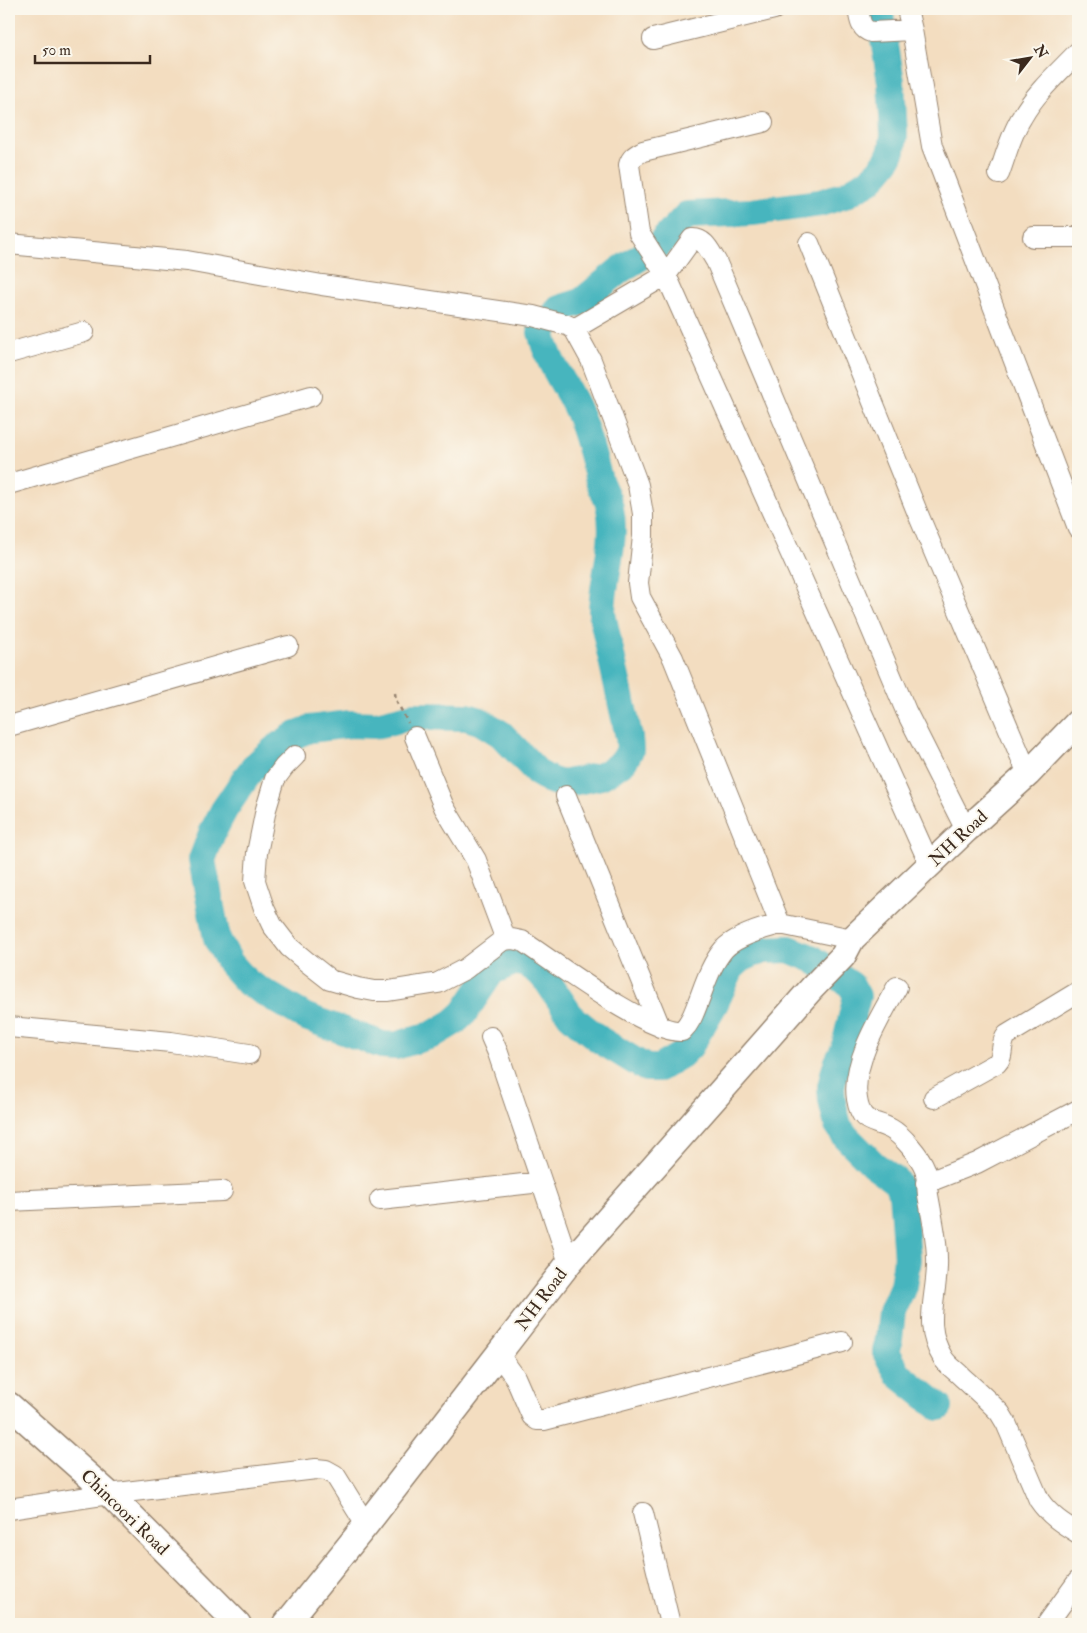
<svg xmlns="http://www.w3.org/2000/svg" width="1087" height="1633" font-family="'IM FELL Double Pica',serif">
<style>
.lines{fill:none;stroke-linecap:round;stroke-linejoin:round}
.river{stroke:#46b5be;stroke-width:28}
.minor-casing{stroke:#97846f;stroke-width:22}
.major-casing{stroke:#97846f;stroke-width:28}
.path{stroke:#97846f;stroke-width:2.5;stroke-dasharray:4 4;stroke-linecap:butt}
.minor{stroke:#fff;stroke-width:20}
.major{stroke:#fff;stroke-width:25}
.labels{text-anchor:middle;stroke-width:4;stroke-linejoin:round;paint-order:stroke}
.street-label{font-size:18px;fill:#3b2a1e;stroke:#fbf7ec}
</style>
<rect width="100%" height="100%" fill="#fbf7ec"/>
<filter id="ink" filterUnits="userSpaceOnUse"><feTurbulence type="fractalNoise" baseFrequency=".02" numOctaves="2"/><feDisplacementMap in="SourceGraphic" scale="10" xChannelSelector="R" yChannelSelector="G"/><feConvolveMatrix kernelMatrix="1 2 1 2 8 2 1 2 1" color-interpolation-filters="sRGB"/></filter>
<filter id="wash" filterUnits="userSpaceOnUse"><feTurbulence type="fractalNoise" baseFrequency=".0096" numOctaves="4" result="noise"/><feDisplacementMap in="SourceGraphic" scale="20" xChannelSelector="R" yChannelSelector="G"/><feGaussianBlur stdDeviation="1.12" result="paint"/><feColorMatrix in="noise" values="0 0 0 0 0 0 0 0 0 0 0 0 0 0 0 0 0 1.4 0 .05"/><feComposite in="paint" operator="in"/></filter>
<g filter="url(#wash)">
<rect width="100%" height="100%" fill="#f3ddc0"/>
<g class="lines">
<path class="river" d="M879,9l12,73 3,53 -2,15 -5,11 -9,11 -9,9 -24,14 -25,8 -68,9 -65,3 -28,30 -39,25 -39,32 -22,7 -18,23c7,31 22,48 35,75 11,24 16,48 23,73 3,9 9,18 11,28 7,36 -8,71 -8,106l27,123 1,13 -6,11 -11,8 -12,7 -39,8 -12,-4 -12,-7 -37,-39 -21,-13 -13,-4 -54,-1 -37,9 -26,-1 -40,5 -13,5 -21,14 -20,17 -9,11 -23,34 -12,23 -10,27 15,79 13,24 18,20 58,34 76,28 13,1 37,-11 22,-13 10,-9 28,-42 24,-10 13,4 10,7 9,10 22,33 10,9 20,16 46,28h13l22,-13 9,-9 25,-43 16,-35 10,-9 11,-5 12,-4 25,-1 24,10 38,26 6,11 -13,54 -6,12 -4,12 -3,13 1,14 6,25 8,11 27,27 23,17 6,11 5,67 -4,27 -11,26 -3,27 -3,13 13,23 40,32"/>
</g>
</g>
<g filter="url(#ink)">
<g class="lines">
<defs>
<path id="minor" d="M858,9c2,10 2,20 13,23l41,-2 -5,-21
M912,30l20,116 146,382
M653,39l121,-30
M763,122l-120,29c-7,4 -12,6 -14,14l10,68 27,42 264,590
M999,174c7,-19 12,-40 23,-57 14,-25 37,-45 56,-65
M1033,237h45
M809,243l109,271 110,260
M9,244l178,17 135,24 211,31 34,9 7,4 17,31 47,125 5,29v22l-5,47 2,14 33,61 107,266 72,15
M574,329l92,-54 26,-36c13,-1 18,13 24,22l190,450 60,119
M9,353l75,-21
M9,484l302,-88
M9,726l279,-80
M415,737l29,70 32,53 30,80
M295,756l-11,11 -9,12 -9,30 -9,44 -2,28 9,27 8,17 17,22 18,15 23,18 28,8 16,3h14l50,-8 27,-14 38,-29 9,-1 10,2c32,21 127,93 160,90 10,-10 13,-21 18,-34 6,-16 12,-34 24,-48 11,-12 40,-21 56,-25
M566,796l94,231
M897,987c-17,30 -46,77 -40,112 4,26 16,20 34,30 11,6 29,27 34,40 2,7 2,18 3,26 4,23 10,47 9,71 -1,34 -14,60 6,92 4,7 12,12 18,18 13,12 27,24 39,37l6,10 33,77c10,15 24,24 39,33
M9,1027l162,15 78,12
M491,1037l7,16 71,210
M934,1098l63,-35c8,-8 2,-19 10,-28l71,-43
M926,1183l51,-20 101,-53
M380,1200l161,-18
M9,1201l213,-10
M499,1355l16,22 17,39 5,4h7l298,-78
M9,1509l100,-15 207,-25 10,1 9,5 31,50
M643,1513l27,111
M1047,1624l31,-43"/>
<path id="major" d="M9,1405l100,89 129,130
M286,1624l80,-99 203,-262 243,-275 31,-32 9,-17 114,-109 62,-56 50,-52"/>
</defs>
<use href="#minor" class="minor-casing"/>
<use href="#major" class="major-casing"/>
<path class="path" d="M395,693l1,7 12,23"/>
<use href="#minor" class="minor"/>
<use href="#major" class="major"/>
</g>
</g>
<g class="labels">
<g class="street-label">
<text transform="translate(958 838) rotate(-43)" y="6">NH Road</text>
<text transform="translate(541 1299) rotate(-53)" y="6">NH Road</text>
<text transform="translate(125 1512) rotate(44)" y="6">Chincoori Road</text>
</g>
</g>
<rect width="1087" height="1633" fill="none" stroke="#fbf7ec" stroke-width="30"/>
<g transform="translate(1030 58) rotate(59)" stroke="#fbf7ec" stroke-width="4" paint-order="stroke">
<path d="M0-4L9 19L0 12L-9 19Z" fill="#3b2a1e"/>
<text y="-8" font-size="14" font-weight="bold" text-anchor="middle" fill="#3b2a1e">N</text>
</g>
<path d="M35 55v8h115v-8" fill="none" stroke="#3b2a1e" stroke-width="2.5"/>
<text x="42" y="55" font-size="15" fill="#3b2a1e" stroke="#fbf7ec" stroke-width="4" paint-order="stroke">50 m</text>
</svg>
